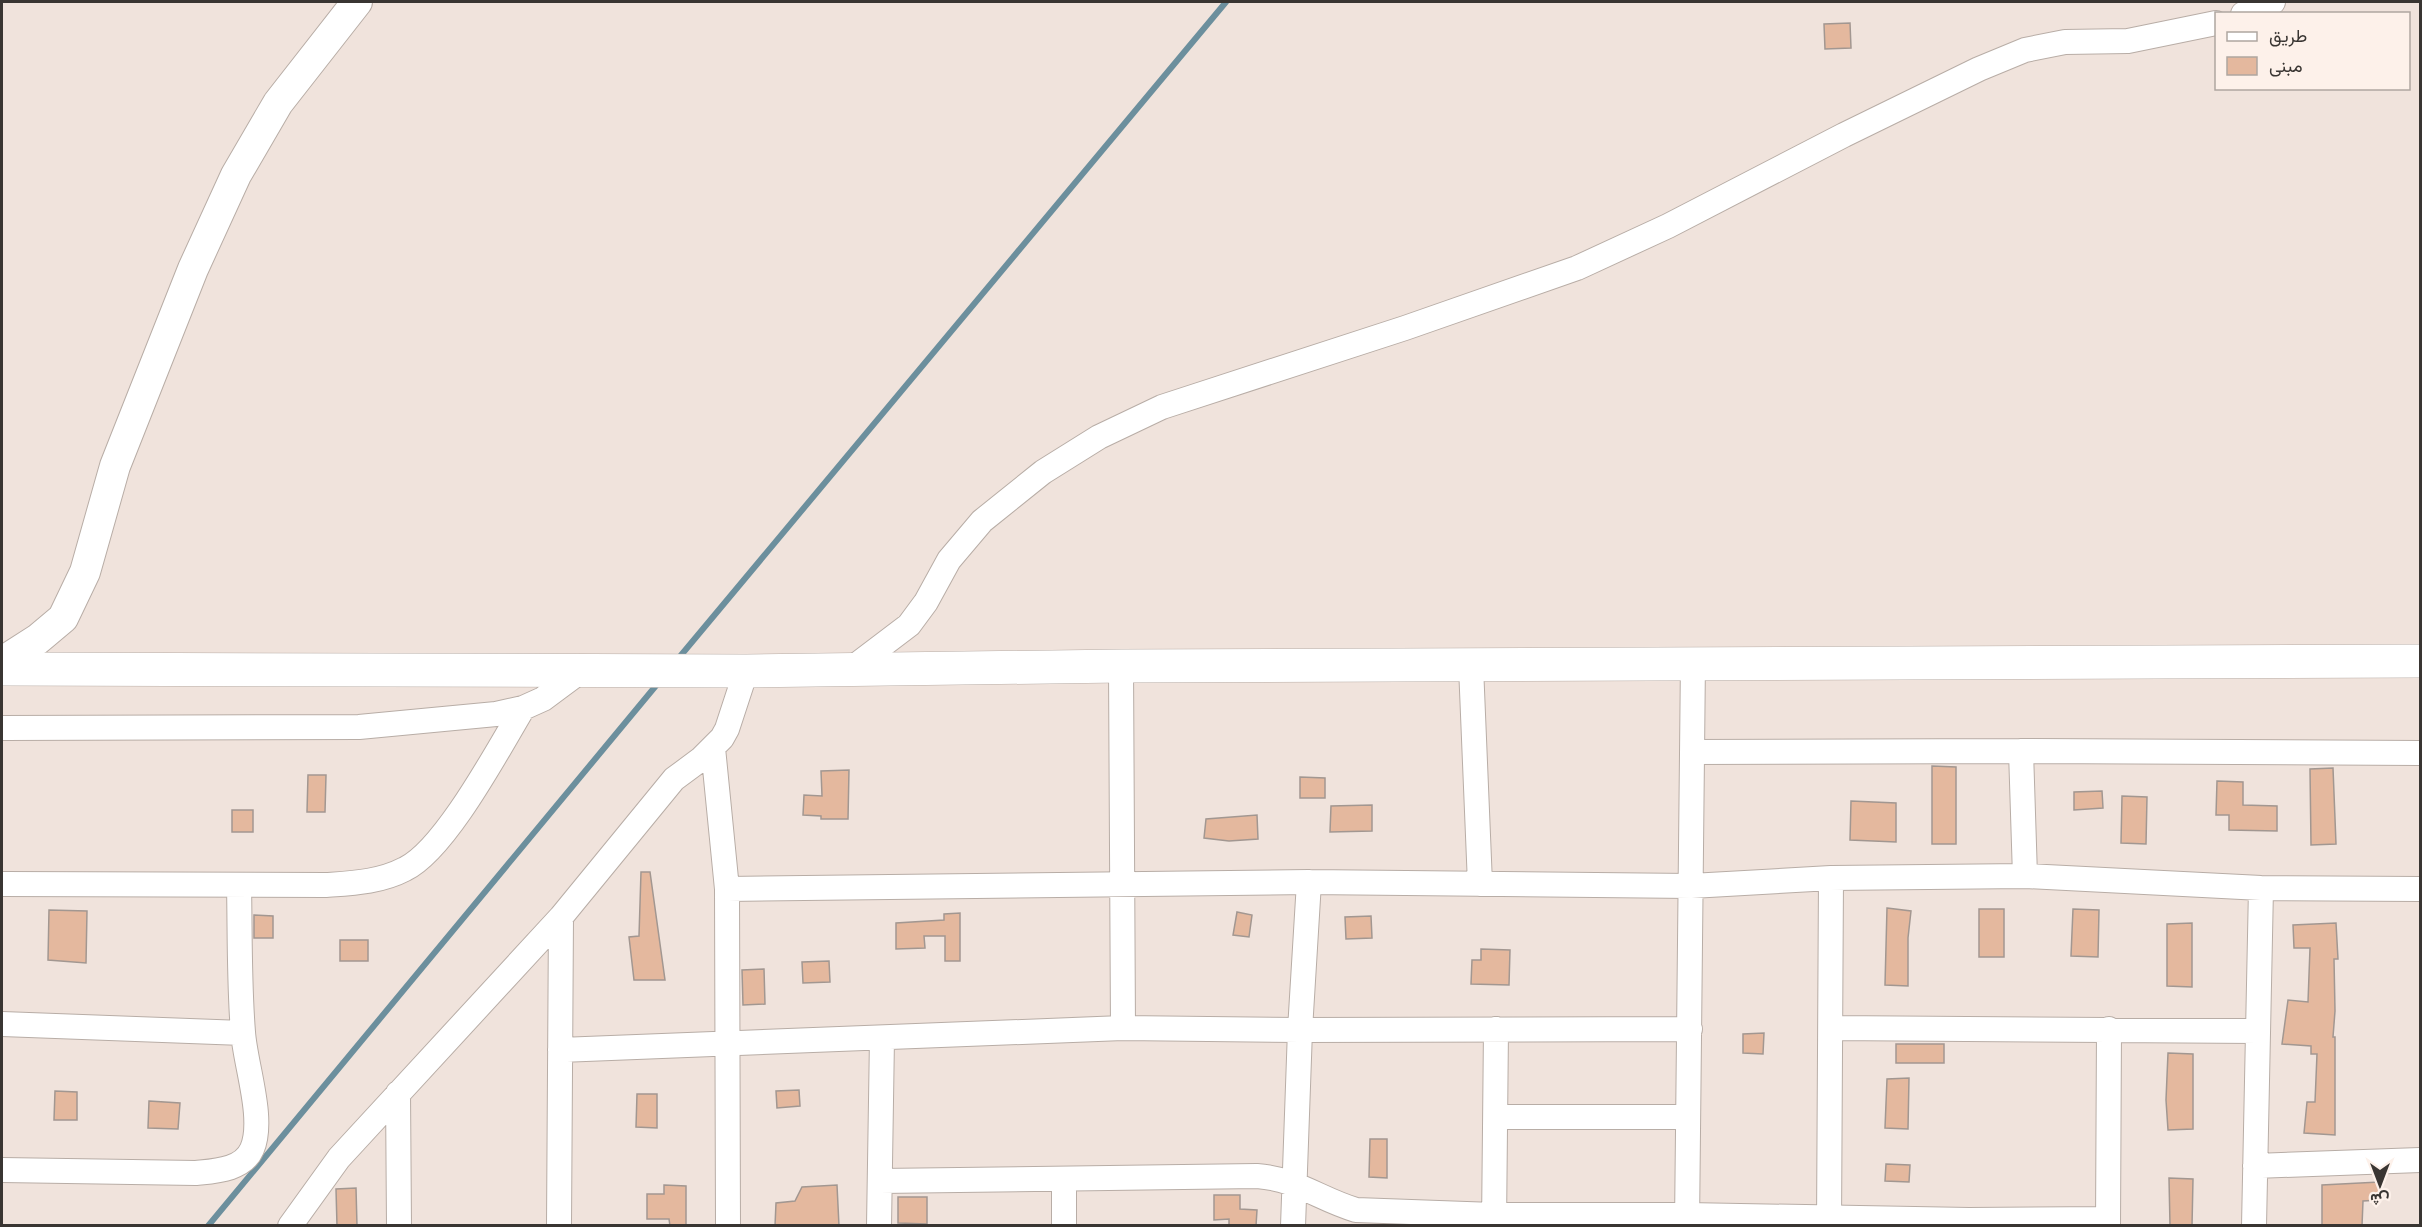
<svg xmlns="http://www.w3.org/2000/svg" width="2422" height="1227" font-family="Arial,Vazirmatn,sans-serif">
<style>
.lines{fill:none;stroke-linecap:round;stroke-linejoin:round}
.stream{stroke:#6c8f9d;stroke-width:6}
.building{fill:#e4b89e;stroke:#a29791;stroke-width:1.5}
.minor-casing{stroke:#b8ada6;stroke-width:26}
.tertiary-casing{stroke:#b8ada6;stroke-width:32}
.secondary-casing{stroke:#b8ada6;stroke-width:34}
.minor{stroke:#fff;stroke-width:24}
.tertiary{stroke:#fff;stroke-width:30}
.secondary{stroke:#fff;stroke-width:33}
</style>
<rect width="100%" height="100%" fill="#f0e3dc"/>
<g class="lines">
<path class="stream" d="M677,660l549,-658
M208,1226l451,-544"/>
</g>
<path class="building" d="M1850,23l1,25 -26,1 -1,-25z
M1932,766l24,1v77h-24z
M2333,768l3,76 -25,1 -1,-76z
M849,770l-1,49h-27v-3l-18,-1 1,-20 18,1 -1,-25z
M308,775h18l-1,37h-18z
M1300,777l25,1v20h-25z
M2217,781l26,1v23l34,1v25l-48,-1v-15h-13z
M2102,791l1,17 -29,2v-18z
M2122,796l25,1 -1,47 -25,-1z
M1851,801l45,2v39l-46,-2z
M1372,805v26l-42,1 1,-26z
M232,810h21v22h-21z
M1257,815l1,24 -29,2 -25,-3 2,-19z
M641,872h9l15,108h-31l-5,-43 10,-1z
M1887,908l24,3 -3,27v48l-23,-1z
M1979,909h25v48h-25z
M2073,909l26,1 -1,47 -27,-1z
M49,910l38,1 -1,52 -38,-3z
M1237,912l15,3 -3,22 -16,-2z
M960,913v48h-15v-25h-21l1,12 -29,1v-26l48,-3v-6z
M254,915l19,1v22h-19z
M1371,916l1,22 -26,1 -1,-22z
M2192,923v64l-25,-1v-62z
M2336,923l2,36h-4l1,52 -2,26h2v98l-31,-2 3,-31h8l2,-48h-6v-8l-29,-2 6,-44 20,2 2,-54h-16l-1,-23z
M340,940h28v21h-28z
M1481,949l29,1 -1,35 -38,-1 1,-24h9z
M829,961l1,21 -27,1 -1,-21z
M764,969l1,35 -22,1 -1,-35z
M1764,1033l-1,21 -20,-1v-19z
M1896,1044h48v19h-48z
M2168,1053l25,1v75l-25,1 -2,-30z
M1909,1078l-1,51 -23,-1 2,-49z
M799,1090l1,16 -23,2 -1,-17z
M55,1091l22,1v28h-23z
M637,1094h20v34l-21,-1z
M149,1101l31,2 -2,26 -30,-1z
M1370,1139h17v39l-18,-1z
M1886,1164l24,1 -1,17 -24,-1z
M2169,1178l24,1 -1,47 -22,-1z
M2379,1182l1,18 -17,1 -1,25h-40v-41z
M664,1185l22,1v40h-16l-1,-7h-22v-25h17z
M837,1185l2,41h-64l1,-23 19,-2 7,-14z
M356,1188l1,38h-20l-1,-37z
M1214,1195h26v14l17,1 -1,16h-27v-7l-15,1z
M898,1197h29v27l-29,-1z"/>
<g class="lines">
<defs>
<path id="minor" d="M2243,14l30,-12
M1121,666l2,362
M1471,666l9,218
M851,669l58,-44 17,-23 23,-42 33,-39 61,-49 56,-35 63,-30 243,-79 172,-60 91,-42 176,-91 135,-66 46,-19 40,-8 63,-1 88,-18
M2,728l357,-1 137,-13 27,-6 20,-9 39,-29
M713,748l14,141 1,337
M2021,751l4,125
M1692,752l329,-1 399,2
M2,884l324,1c28,-2 54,-3 79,-16 40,-19 94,-121 118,-161
M727,889l582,-7 382,4 140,-8 194,-2 236,12 159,1
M2,1024l241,9
M1831,1028l427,3
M560,1050l563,-22 177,2 390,-1
M398,1093l1,133
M1497,1117h189
M2255,1166l165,-6
M2,1170l194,3c19,-2 47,-3 56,-24 13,-30 -7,-85 -9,-117 -4,-49 -3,-98 -4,-147
M1064,1179v47
M880,1181l377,-5c40,3 62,23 99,34l138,5h193l282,5 139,-1
M290,1226l49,-68 222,-241 113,-138 27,-20 21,-21 5,-9 19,-58
M559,1226l2,-309
M879,1226l3,-188
M1293,1226l7,-196 9,-148
M1494,1226l2,-197
M1687,1226c1,-188 3,-375 6,-562
M1829,1226l2,-348
M2108,1226l1,-197
M2254,1226l7,-338"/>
<path id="tertiary" d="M2,662l36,-23 25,-21 22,-46 30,-106 78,-197 43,-94 42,-72 79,-101"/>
<path id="secondary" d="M2,669l744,2 375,-5 1299,-5"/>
</defs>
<use href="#minor" class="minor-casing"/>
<use href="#tertiary" class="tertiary-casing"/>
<use href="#secondary" class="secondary-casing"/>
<use href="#minor" class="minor"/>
<use href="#tertiary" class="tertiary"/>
<use href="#secondary" class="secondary"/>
</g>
<rect width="2422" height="1227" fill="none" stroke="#393532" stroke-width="6"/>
<rect x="2215" y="12" width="195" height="78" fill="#fdf1ea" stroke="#afa6a0" stroke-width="1.5"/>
<rect x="2227" y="32" width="30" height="9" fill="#ffffff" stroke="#afa6a0" stroke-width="1.5"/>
<text x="2269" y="42" font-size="18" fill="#393532">طريق</text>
<rect x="2227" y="57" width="30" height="18" fill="#e4b89e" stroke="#afa6a0" stroke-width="1.5"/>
<text x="2269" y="72" font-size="18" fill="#393532">مبنى</text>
<g transform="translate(2380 1185) rotate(180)" stroke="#fdf1ea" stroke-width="4.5" paint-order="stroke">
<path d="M0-4.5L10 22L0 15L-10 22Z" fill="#393532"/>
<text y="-9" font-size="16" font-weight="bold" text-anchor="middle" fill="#393532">ش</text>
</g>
</svg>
